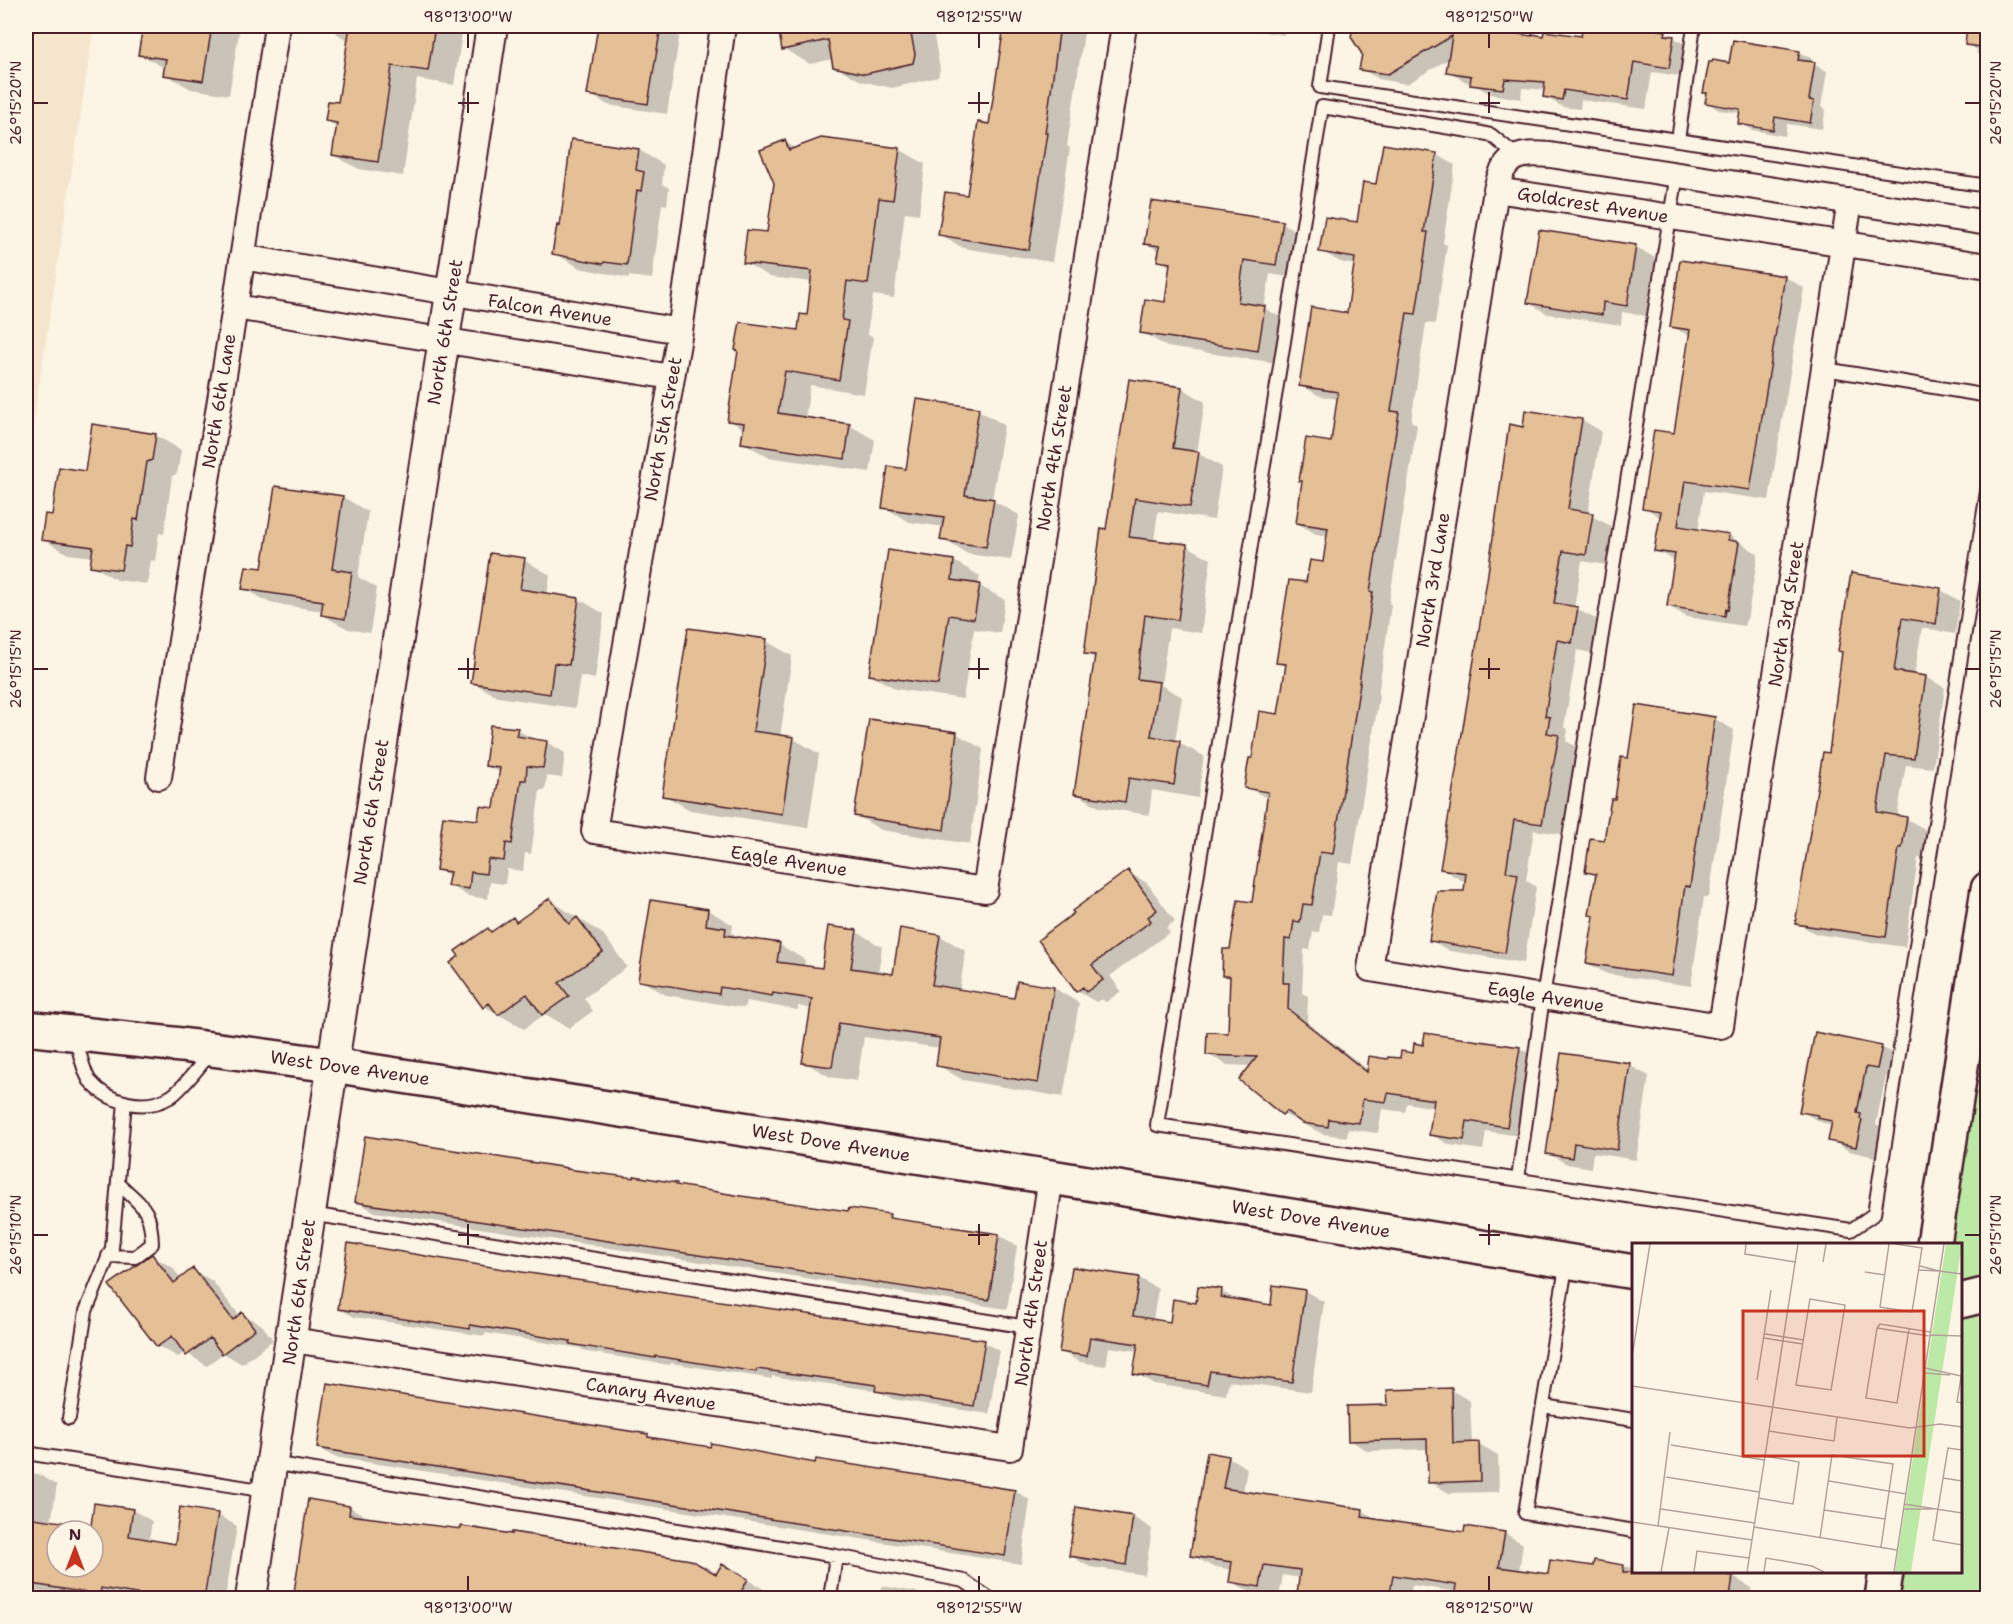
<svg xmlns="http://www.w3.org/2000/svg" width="2013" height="1624" font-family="'Shantell Sans',sans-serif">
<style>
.built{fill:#f5e5cd}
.green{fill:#bde9a7;stroke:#848469;stroke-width:1.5}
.shadow{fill:#0003;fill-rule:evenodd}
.building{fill:#e5c096;stroke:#4a1f2b;stroke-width:1.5;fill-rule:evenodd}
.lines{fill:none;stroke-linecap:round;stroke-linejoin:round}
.service-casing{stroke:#4a1f2b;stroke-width:16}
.minor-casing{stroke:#4a1f2b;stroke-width:28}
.tertiary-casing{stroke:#4a1f2b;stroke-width:34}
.secondary-casing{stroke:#4a1f2b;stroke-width:38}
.service{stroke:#fcf5e5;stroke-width:12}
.minor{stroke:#fcf5e5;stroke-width:24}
.tertiary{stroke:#fcf5e5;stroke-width:30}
.secondary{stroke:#fcf5e5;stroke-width:33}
.ticks{fill:none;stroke:#4a1f2b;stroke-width:2}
.labels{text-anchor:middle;stroke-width:5;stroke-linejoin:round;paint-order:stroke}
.street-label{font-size:18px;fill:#4a1f2b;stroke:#fcf5e5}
.inset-road{fill:none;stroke:#b59f9b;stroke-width:1.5}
.view{fill:#c8321e;fill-opacity:0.15;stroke:#c8321e;stroke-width:3}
.inset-edge{fill:none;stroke:#4a1f2b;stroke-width:3}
.neatline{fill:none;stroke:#4a1f2b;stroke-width:2}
.ticks-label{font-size:15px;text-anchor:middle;fill:#4a1f2b}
</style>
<rect width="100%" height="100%" fill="#fcf5e5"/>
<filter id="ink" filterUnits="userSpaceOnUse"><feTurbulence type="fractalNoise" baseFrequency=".0167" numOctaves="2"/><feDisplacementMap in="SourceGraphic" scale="12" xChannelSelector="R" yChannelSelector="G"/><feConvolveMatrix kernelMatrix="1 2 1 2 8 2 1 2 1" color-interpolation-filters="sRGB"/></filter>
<g filter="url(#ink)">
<path class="built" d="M26,26h68l-68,445z"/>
<path class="green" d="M1987,1003v595h-92l4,-26h61v-328h-10z"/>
<path class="shadow" d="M129,26h111l-11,69 -38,-6 -26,-15 1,-5 -26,-15 3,-18 -14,-8z
M337,26l126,1 -9,58 -37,-6 -14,97 -44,-7 -26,-14 4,-28 -11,-7 13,-16 10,-63 -13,-8z
M599,26h82l-14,88 -59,-9 -19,-11z
M782,26h150l8,43 -2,8 -46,11 -31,-7 -26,-15 -2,-7 -23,5 -26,-15 -3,-17z
M1006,26h79l-18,120 3,2 -18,114 -89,-14 -23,-14 28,-37 23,-72z
M1227,26h58l-1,9z
M1355,26h122l2,4 55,8h48l3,-12h49l31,7 27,15 -5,29 -35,-5 -6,37 -65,-9 -1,9 -17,-2 -18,-10 1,-7 -24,-2 -1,11 -31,-5 -18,-11 -6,-1 -18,-11 2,-13 -43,26 -28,-5 -18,-10 2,-15 -10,-18z
M1967,26h21v33l-12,-6 1,-3 -10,-6 -2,-4z
M1799,52l13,7 -1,4 16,8 -6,36 5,2 -4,20 -35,-5 -2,12 -33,-6 -12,-7 1,-10 -22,-3 -13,-8 24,-37z
M785,142l12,7h102l26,15 -6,50 -14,-2 -11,86 -21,-3 -6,39 6,3 -9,57 -54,-9 -5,34 44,6 26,15 -5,32 -102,-15 -26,-15 2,-13 -15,-9 70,-88 9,-15 4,-35 -42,-5 -26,-15 25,-28z
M639,150l25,15 -2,19 7,4 -2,17 -5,-1 -10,75 -23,-3v2l-49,-10 -26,-15 7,-25z
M1436,154l19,11 -12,78 4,2 -12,79 -9,-1 -15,98 6,4 -28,178 2,2 -13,90 1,1 -27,168 -13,-2 -8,53 -9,-1 -3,18h-6l-3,18 -6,-1 -2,44 6,3 -1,26 61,48 46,-15 105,-7 19,11 -12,78 -40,-6 -3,19 -33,-5 -20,-11 5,-26 -28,-5 -2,9 -23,-3 -4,24 -30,-4 -1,8 -24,-3 -40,-20 -32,-48 -24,-1 -20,-11 23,-20 1,-54 -7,-5 8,-24 21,-47 16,-105 -23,-12 7,-27 26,-45 8,-48 -9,-5 29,-78 18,-21 4,-27 -13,-2 -19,-11 35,-79 7,-45 -19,-3 -20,-11 48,-71 8,-49 -16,-3 -19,-11 37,-28 20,-37z
M1282,223l26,15 -7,41 -31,-5 -6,34 26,14 -6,42 -117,-17 -25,-15 24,-28 5,-37 -12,-7 1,-8 -14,-9z
M1540,232l96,15 19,11 -9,58 -24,-4 -1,13 -73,-11 -19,-11z
M1785,277l19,11 -35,212 -65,-9 -6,40 31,4 29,19 -11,66 -1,-1 -2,7 -57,-9 -19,-11 7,-45 -19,-11 5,-32 -17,-11 31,-72 16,-98 -20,-11z
M1182,388l23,14 -8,51 25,14 -8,53 -56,-9 -4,30 33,5 24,13 -10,74 -32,-5 -8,57 21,12 -7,44 29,15 -6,42 -46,-8 -3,25 -50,-8 -24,-14 21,-134 -11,-6 22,-122z
M978,410l26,15 -12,75 27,15 -8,45 -43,-6 -26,-15 2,-12 -35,-5 -25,-15z
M1527,412l55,8 19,11 -13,83 23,12 -5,39 -24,-4 -8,47 22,11 -5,34 -14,-3 -13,77 4,2 -2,12 11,6 -16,87 -27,-4 -8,50 10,7 -12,76 -74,-12 -20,-11 36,-47v-12l-5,-1 -19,-11z
M155,435l26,15 -4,24 -5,2 -8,58 -5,-1 -4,28 -4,-1 -4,24 -30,-4 -26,-15 2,-8 -25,-3 -25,-15 11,-23 33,-43z
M343,497l25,15 -10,65 19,11 -7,45 -22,-4 -26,-14 1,-4 -53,-8 -26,-15z
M889,552l65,9 26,15 -2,9 27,15 -5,33 -26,-4 -11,70 -67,-10 -26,-15z
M524,560l26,15 -3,20 32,4 25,15 -9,65 -15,-3 -5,32 -77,-11 -26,-15z
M1941,590l19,11 -5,33 -33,-6 -8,48 12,1 19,11 -12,80 -27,-3 -9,52 10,2 19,11 -4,28h-4l-13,89 -89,-13 -19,-11 33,-168 14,-102z
M766,641l26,15 -12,81 14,2 25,15 -11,74 -118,-18 -26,-15z
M1638,707l77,12 19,11 -25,167h-5l-13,89 -84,-12 -20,-11 8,-46 2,-40 -10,-6 19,-30 24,-81z
M870,720l87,14 26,15 -13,95 -89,-14 -25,-15z
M517,730l19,10 10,2 19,11 -3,25 -15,-2 -2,14h-5l-9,64 -6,-1 -2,18 -16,-2 -2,15 -15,-2 -2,17 -20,-3 -19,-11 1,-9 -13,-7 43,-47 16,-12 5,-37 -15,-8z
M1128,872l19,11 28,38 -9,7 4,4 -60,44 11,15 -15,11 -5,-3 -5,3 -19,-11 -37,-50z
M550,900l53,34 24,33 -43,31 9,13 -24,17 -24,-14 -21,15 -40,-23 4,-76 5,3 20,-14 6,3z
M708,910l25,15 -1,8 10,6 38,6 25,15 -1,7 19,3 34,-38 25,15 -4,27 16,2 7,-46 39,6 26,15 -7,40 56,8 39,-11 25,15 -16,94 -100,-17 -26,-15 3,-17 -76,-11 -7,44 -27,-4 -26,-15 8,-53 -14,-3v4l-52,-9 -2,7 -78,-13 -26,-15z
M1881,1047l19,11 -4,21 -10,-3 -10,48 4,2 -1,5 2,1 -6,25 -26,-6 -19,-11 3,-15 -13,-3 -19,-11z
M1629,1065l20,11 -13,84 -43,-7 -2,15 -24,-4 -20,-11z
M567,1169l283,43 39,4 9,5 101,14 18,11 -10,63 -632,-97 -19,-11z
M152,1256l20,11 9,12 12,-9 19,11 28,35 2,-2 20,11 11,15 -31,24 -19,-11 -16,13 -22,-14 -7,5 -20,-11 -47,-60z
M522,1273l462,69 15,9 -10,63 -97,-15 -13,-8 -107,-15v3l-101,-16 -1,2 -83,-13 -7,-4 -95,-15v3l-131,-19 -15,-9z
M1139,1278l19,11 -5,31 18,3 26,-18 24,-14 19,11 32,4 3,-19 30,4 19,11 -13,90 -82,-11 -3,14 -72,-11 -19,-11 3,-22 -29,-4 -3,19 -26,-4 -20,-11z
M1451,1390l19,11 2,43h7l19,11 1,37 -50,1 -19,-11 -1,-33 -61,2 -19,-11 41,-33z
M647,1435l8,5 162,25v-4l198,30 15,9 -9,64 -687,-107 -16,-9z
M1228,1457l19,11 -4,25 120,18 17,10 85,13 39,-1 19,11 -4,27 30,5 46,-8v-6l39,6v4h62l37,5 19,11 -2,10h-294l1,-6 -45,-7 -2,13h-104l-7,-4 2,-16 -18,-3 -4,22 -29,-5 -19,-11 2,-11 -22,-4 -19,-11z
M26,1472l12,2 19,11 -6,37 41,6 40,-18 20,11 -3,20 27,5 6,-37 36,6 19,11 -12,72h-149l-50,-8zM57,1531h36v36h-36z
M309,1501l41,6 20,12 347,57 6,-10 44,25 -5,7h-465z
M1133,1517l19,12 -7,46 -55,-8 -19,-11z
M882,1586l34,6 11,6h-47z"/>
<path class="building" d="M143,26h69l-9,55 -40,-6 3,-16 -28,-4z
M350,26h85l-7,45 -36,-5 -14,96 -46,-7 5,-32 -12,-2 3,-20 10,1z
M598,26h63l-13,78 -61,-9z
M778,26h94l2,7 27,-6 9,2 5,25 -2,9 -48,11 -32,-7 -5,-27 -46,10z
M1004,26h56l-15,107h2l-18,117 -91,-15 7,-43 22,3 11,-73 11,2z
M1353,26h116l-1,1 64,9v-2l11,2 1,-5 37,5 2,-10h49l34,5 -1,4 9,1 -5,32 -35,-6 -6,38 -64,-10 -2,10 -19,-3 2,-15 -40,-3 -2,10 -33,-4 1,-9 -25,-4 6,-36 -64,38 -29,-4 3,-16 -11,-17z
M1967,26h21v22l-23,-3z
M1733,40l67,11 -2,9 17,2 -6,38 5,1 -4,22 -35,-6 -2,13 -35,-6 2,-15 -35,-6 2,-10h-4l6,-31h3l1,-2 16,3z
M821,138l79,10 -7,52 -14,-2 -11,86 -21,-3 -5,39 6,1 -9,59 -54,-9 -7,42 72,11 -5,35 -104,-16 3,-20 -17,-2 11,-70 -3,-1 5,-28 58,8 2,-16 7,1 5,-44 -69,-8 4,-33 20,2 7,-49 -14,-33 25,-10 4,10z
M571,139l68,10 -3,21 8,2 -3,19 -4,-1 -10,75 -23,-3 -1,2 -51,-10 5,-29 3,1z
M1383,144l54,9 -13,79h4l-12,82 -9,-1 -16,98 8,1 -29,180h3l-14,91h1l-27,171 -13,-2 -8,53 -9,-1 -3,18 -6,-1 -3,19 -6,-1 -2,44h6l-1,26 79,63 2,-16 18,3 1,-2 12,1 1,-7 12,2 1,-10 9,2 2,-12 95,14 -13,80 -40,-6 -3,19 -35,-5 5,-35 -46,-7 -2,9 -23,-3 -4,24 -30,-4 -1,8 -26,-4 -16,-12 -4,4 -43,-35 18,-23 -51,-2 1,-23 21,1 2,-57h-8l1,-27h7l8,-49 14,2 16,-110 -24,-4 5,-30h3l7,-47 19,3 8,-50 -10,-1 13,-83 17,2 4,-22 13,2 5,-34 -32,-5 6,-42h-3l7,-43 25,4 7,-50 -39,-6 12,-79 36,6 8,-55 -36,-6 6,-35 32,5 6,-40 13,2z
M1151,201l132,20 -7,44 -32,-5 -6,42 27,4 -7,45 -118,-18 5,-34 20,3 5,-39 -13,-2 3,-15 -16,-2z
M1539,230l97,15 -9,61 -24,-4 -1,13 -75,-12z
M1680,260l105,16 -35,214 -65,-9 -7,45 51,8 -1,6 11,2 -11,68 -2,-1 -1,7 -58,-10 8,-52 -21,-3 7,-40 -19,-3 12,-78 20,3 16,-103 -20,-3z
M1129,379l53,8 -9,61 26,4 -9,55 -55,-9 -6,39 58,7v9l-9,67 -33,-5 -8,64 22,3 -8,54 29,5 -6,44 -45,-7 -4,24 -51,-8 21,-139 -11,-1 17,-126 5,1z
M917,399l62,9 -14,87 29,4 -8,48 -46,-7 4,-23 -62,-9 6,-42 18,3z
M1525,410l57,9 -14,90 25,4 -7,42 -23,-4 -9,52 24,4 -6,36 -15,-3 -12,76 5,1 -3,16 12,2 -17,89 -28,-4 -8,52 12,2 -13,79 -76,-12 8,-50h27l2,-18 -26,-4 47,-289 22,-156 14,3z
M92,424l64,10 -4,26 -5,2 -9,58 -4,-1 -4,28 -5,-1 -4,24 -31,-4 3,-19 -52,-7 4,-26 7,1 7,-48 26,4z
M275,486l68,10 -11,73 20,3 -7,47 -24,-4 2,-14 -81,-12 4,-23 16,2z
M888,550l66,10 -2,20 28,4 -6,35 -25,-4 -11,70 -69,-10z
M490,553l35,5 -5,31 59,9 -10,67 -15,-2 -4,31 -79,-11z
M1851,573l90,15 -5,36 -34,-6 -8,53 32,5 -12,82 -28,-3 -9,57 30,5 -5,31h-3l-13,89 -91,-13 28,-172 6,1 13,-101 -4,-1z
M688,628l79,11 -14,92 41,6 -12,77 -120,-18z
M1636,705l79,12 -25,170 -5,-1 -13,90 -86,-13 8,-47 -5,-1 7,-41 -11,-2 5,-34 14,2 7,-41h4l6,-42 7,1z
M869,719l88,13 -13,98 -90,-14z
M490,725l28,3 -2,8 31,5 -4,27 -16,-2 -1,14h-5l-9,64 -6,-1 -2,18 -16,-2 -2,15 -15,-2 -2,17 -22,-3 3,-14 -14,-2 7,-54 35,4 2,-14 14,2 6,-40 -15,-2z
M1128,870l29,40 -9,7 3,4 -59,44 11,15 -17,12 -3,-5 -7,5 -38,-52 36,-27 -2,-2z
M550,898l19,26 8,-7 26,35 -44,31 10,13 -27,19 -15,-21 -29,21 -9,-12 -6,5 -33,-45 9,-7 -4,-5 33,-23 3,4 22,-15 3,5z
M651,900l57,9 -2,16 20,3 -1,7 55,8 -3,19 45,6 6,-42 29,4 -6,38 42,6 7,-46 40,7 -8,50 82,13 3,-17 37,6 -16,96 -102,-17 4,-28 -101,-15 -7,44 -30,-4 10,-64 -39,-6 -1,3 -52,-9 -1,7 -81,-13z
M1815,1032l67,14 -5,23 -11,-2 -9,46 4,1 -1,5 2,1 -6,27 -28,-6 4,-20 -15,-3 1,-3 -19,-3z
M1561,1053l69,10 -13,87 -43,-7 -2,15 -26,-4z
M365,1136l202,32v1l67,9v-2l43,7 -1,2 65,11 107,15 1,-3 41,6 -1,4 110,16 -10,66 -634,-98z
M348,1243l174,29 463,68 -11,66 -99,-15 1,-6 -119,-16 -1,3 -100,-16 -1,2 -85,-14 1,-3 -101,-16v4l-132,-20z
M152,1254l22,29 19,-15 40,52 9,-8 13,17 -33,25 -12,-16 -24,18 -14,-20 -15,11 -48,-62z
M1072,1267l67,10 -6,39 37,6 3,-23 23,4 2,-17 24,3 -1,8 50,8 2,-20 32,5 -13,92 -82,-11 -3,14 -74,-11 5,-30 -48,-7 -3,19 -28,-4z
M327,1383l321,51v3l62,10 1,-4 104,20 1,-4 199,31 -10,66 -688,-108z
M1452,1388l1,55 26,-1 1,39 -52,2 -1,-44 -79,2 -1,-35 41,-1 -1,-15z
M1207,1452l22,4 -6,32 140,21 -1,8 102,15 1,-6 40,6 -6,35 49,7 2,-14 43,6 1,-6 30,5 -1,7h83l27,4 -3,23h-276l2,-14 -63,-10 -4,24h-70l-22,-4 3,-25 -36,-5 -4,22 -31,-5 3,-20 -42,-6z
M308,1499l42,7 -1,9 112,14v-3l51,8v-2l179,28 25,14 6,-10 26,15 -11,20h-378l-22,-4v4h-44z
M94,1503l39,6 -4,27 46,8 5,-37 38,6 -14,86h-38l-65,-11 -1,7 -74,-12v-66l65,9zM57,1531h36v36h-36z
M1076,1507l57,9 -7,49 -57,-9z"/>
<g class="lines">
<defs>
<path id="service" d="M1329,26l-9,61 668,99
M1678,140l16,-114
M1517,156l-26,-21 -9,-2 -160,-26 -165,1018 694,105 23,-16 114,-729
M1825,369l163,27
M75,1037c4,11 8,35 15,44 18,22 55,31 80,16 10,-5 33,-35 41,-45
M1518,1179l25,-182 134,-823
M310,1214l718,113
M108,1256l27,1 17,-13c-1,-36 -9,-37 -34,-61
M1567,1261l-42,252 109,18
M1543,1406l91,14
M69,1418l17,-107 26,-63 13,-146
M26,1453l241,38
M272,1463l564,93 128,25 25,17
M830,1598l6,-42"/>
<path id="minor" d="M723,26l-43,305 -86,500 391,59 139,-864
M1496,190l492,76
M1850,201l-129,825 -351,-57 126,-779c7,-34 22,-38 54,-35l438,68
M242,257l438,74
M235,307l437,70
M159,777l76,-470 42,-281
M292,1340l718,108 41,-271"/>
<path id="tertiary" d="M251,1598l241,-1572"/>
<path id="secondary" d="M26,1028l155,17 151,20 719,112 583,95
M1934,1244l54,-355
M1960,1301l28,-7
M1882,1598l4,-26"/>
</defs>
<use href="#service" class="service-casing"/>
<use href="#minor" class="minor-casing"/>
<use href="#tertiary" class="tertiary-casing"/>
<use href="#secondary" class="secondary-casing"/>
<use href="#service" class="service"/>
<use href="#minor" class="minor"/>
<use href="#tertiary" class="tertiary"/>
<use href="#secondary" class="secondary"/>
</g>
</g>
<path class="ticks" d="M468,33v15M979,33v15M1489,33v15M468,92v21M979,92v21M1489,92v21M33,103h15M458,103h21M968,103h21M1479,103h21M1965,103h15M468,658v21M979,658v21M1489,658v21M33,669h15M458,669h21M968,669h21M1479,669h21M1965,669h15M468,1224v21M979,1224v21M1489,1224v21M33,1235h15M458,1235h21M968,1235h21M1479,1235h21M1965,1235h15M468,1576v15M979,1576v15M1489,1576v15"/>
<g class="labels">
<g class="street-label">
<text transform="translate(1593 205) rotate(9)" y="6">Goldcrest Avenue</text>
<text transform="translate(550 310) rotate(9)" y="6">Falcon Avenue</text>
<text transform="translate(445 332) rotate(-81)" y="6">North 6th Street</text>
<text transform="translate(219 401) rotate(-81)" y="6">North 6th Lane</text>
<text transform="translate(663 429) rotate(-80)" y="6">North 5th Street</text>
<text transform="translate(1054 458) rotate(-81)" y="6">North 4th Street</text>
<text transform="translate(1433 580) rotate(-81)" y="6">North 3rd Lane</text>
<text transform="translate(1786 614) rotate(-81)" y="6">North 3rd Street</text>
<text transform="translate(371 812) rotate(-81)" y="6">North 6th Street</text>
<text transform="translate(789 861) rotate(9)" y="6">Eagle Avenue</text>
<text transform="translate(1546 997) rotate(9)" y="6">Eagle Avenue</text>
<text transform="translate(350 1068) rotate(8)" y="6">West Dove Avenue</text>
<text transform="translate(831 1143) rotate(9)" y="6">West Dove Avenue</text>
<text transform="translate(1311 1219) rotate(9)" y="6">West Dove Avenue</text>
<text transform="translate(299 1292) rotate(-82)" y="6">North 6th Street</text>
<text transform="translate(1031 1313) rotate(-82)" y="6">North 4th Street</text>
<text transform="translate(651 1394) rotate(9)" y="6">Canary Avenue</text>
</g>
</g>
<g transform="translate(1632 1243)">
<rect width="330" height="330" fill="#fcf5e5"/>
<path d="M314,1h16l-51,328h-16z" fill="#bde9a7"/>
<path class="inset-road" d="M114,1l-1,10 50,8M257,1l-9,63 32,5 10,-64 -27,-4M191,19l3,-18M287,27l20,1 -19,-5M307,28l23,3M233,29l20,3M178,56l35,6 -14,85 -35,-5zM245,85l-11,70 31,5 12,-74M245,85l3,-4 50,8M245,85l52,8M133,91l39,6M298,92l32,1M132,95l39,6M0,114l18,-113M293,125l36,8M330,128l-5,31 5,1M293,130l25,2M125,137l14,-90M0,143l278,42 30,-4 22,3M137,188l65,10 3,-24M39,202l93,15M330,207l-14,-2 -15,92 29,5M34,234l93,15M311,235l19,3M197,238l77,13M126,255l35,6 6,-42 -34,-6M272,261l58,9M29,266l94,14M272,266h29M192,267l61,9M0,279l120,18M26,283l12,-94M122,284l143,23M188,295l12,-83 61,9 -12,83M29,329l8,-44M62,329l3,-21 52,7M115,329l51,-328M132,329l2,-14 46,8 12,6M262,329l50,-328"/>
<path class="view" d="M111,68h181v145h-181z"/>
<rect width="330" height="330" class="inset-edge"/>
</g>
<rect width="2013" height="1624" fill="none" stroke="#fcf5e5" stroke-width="66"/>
<g transform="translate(75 1549)"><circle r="28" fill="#fcf5e5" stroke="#b59f9b" stroke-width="1.5"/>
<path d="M0-4.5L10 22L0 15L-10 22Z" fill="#c8321e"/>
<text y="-9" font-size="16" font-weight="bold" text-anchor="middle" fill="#4a1f2b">N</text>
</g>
<rect x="33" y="33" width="1947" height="1558" class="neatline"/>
<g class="ticks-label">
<text x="468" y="22">98°13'00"W</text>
<text x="979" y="22">98°12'55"W</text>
<text x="1489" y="22">98°12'50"W</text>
<text transform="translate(16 103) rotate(-90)" y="5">26°15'20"N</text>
<text transform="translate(1996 103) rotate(-90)" y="5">26°15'20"N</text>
<text transform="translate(16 669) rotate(-90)" y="5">26°15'15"N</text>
<text transform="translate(1996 669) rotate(-90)" y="5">26°15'15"N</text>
<text transform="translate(16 1235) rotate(-90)" y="5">26°15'10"N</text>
<text transform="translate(1996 1235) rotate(-90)" y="5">26°15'10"N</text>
<text x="468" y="1613">98°13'00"W</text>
<text x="979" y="1613">98°12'55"W</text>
<text x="1489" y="1613">98°12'50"W</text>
</g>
</svg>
